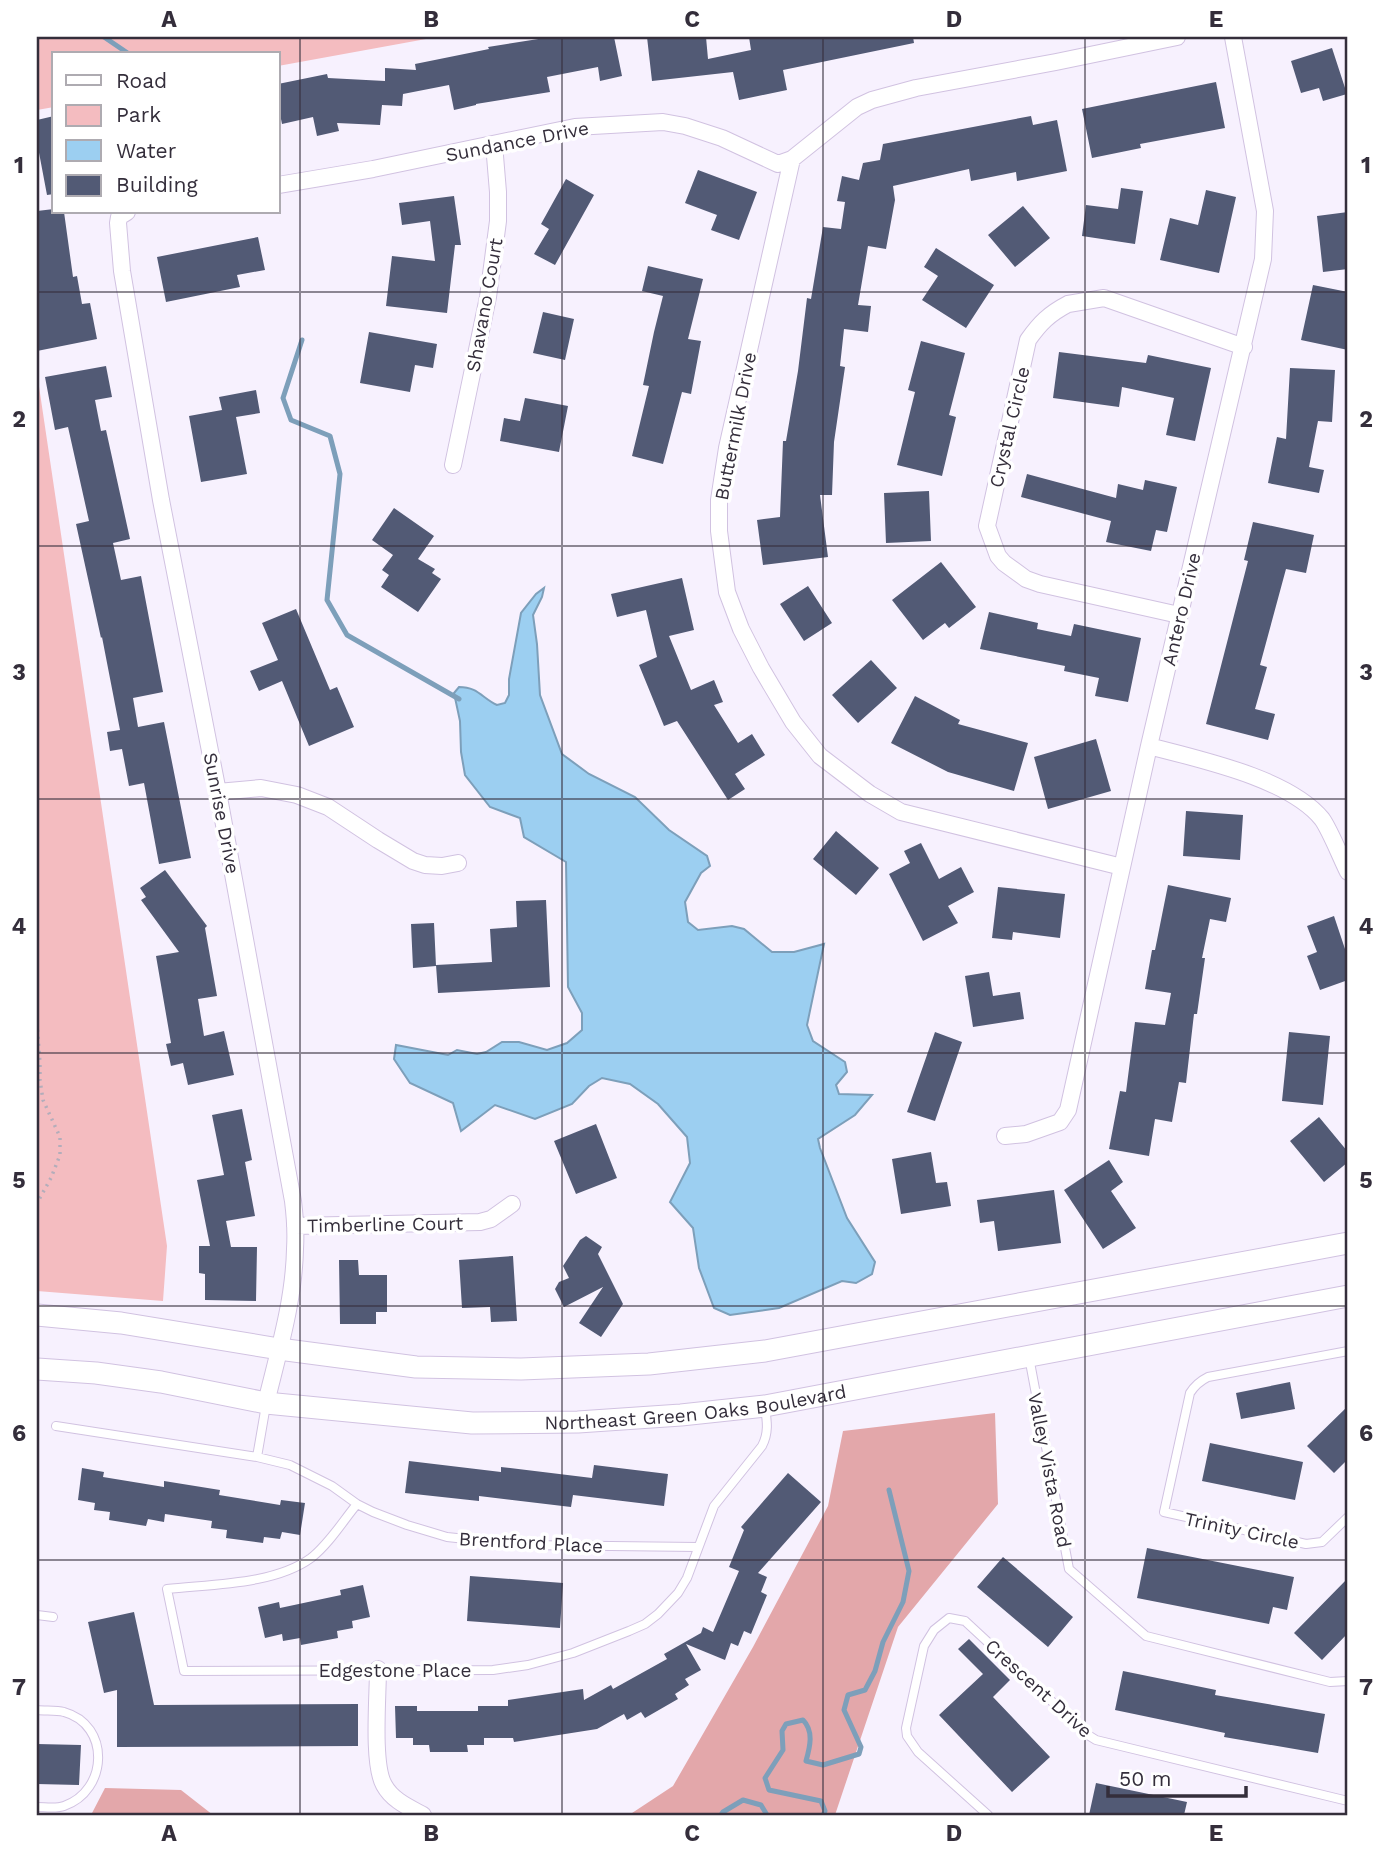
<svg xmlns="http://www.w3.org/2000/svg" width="1385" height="1852" font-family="'Work Sans',sans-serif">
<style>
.green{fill:#f4bcc0}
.forest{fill:#e3a7aa}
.water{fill:#9ccff1;stroke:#7d9fba;stroke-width:2}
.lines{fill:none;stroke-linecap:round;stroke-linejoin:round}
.stream{stroke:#7d9fba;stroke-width:5}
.building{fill:#525a75}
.service-casing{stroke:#d1c2e1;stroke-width:10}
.minor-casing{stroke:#d1c2e1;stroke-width:18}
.secondary-casing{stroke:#d1c2e1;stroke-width:23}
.path{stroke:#b3adba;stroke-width:3.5;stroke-dasharray:2 5;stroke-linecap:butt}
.service{stroke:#fff;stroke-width:8}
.minor{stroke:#fff;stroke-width:16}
.secondary{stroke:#fff;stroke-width:21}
.grid{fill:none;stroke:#342e3b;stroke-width:2;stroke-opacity:0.55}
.labels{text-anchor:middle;stroke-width:7;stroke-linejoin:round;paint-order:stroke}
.street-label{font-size:19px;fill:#342e3b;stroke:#fff}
.neatline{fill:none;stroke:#342e3b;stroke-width:2.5}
.grid-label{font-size:23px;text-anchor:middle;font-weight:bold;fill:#342e3b}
</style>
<rect width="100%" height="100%" fill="#f7f1fe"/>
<path class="green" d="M37,37h400l-159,29v-12h-224v53l-17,3z
M37,373l130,873 -4,55 -126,-10z"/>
<path class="forest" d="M995,1413l3,91 -100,123 -63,188h-206l44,-29 80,-139 75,-141 15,-75z
M105,1788l76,2 32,25h-122z"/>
<path class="water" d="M544,588l-2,9 -9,18 4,29 3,51 22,59 27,20 46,23 34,33 38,26 3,10 -9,7 -16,29 3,20 10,8 34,-4 12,3 28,23h22l30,-8 -17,81 6,16 32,21 2,10 -11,13 3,9 33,1 -17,20 -37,24 2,9 27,70 28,44 -3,12 -16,9 -14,-2 -63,27 -49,7 -16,-7 -15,-40 -6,-40 -23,-26 20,-39 -3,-26 -29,-33 -28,-20 -28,-6 -13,8 -17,18 -37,15 -40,-14 -34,26 -8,-28 -43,-20 -16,-24 2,-14 52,10 9,-5 20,4 9,-2 16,-10h17l28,8 20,-7 15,-13v-17l-14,-26 -2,-125 -42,-25 -4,-19 -30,-11 -25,-32 -4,-23 -1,-31 -6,-28 5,-6c19,0 23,11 38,18l8,-2 4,-8v-16l12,-66 15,-19z"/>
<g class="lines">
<path class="stream" d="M104,37l25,17
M302,340l-19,58 8,22 39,16 10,38 -13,126 20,35 112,64
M721,1815l2,-3 20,-12 18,5 6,10
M823,1815l2,-4 -4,-10 -52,-11 -4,-12 18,-28 -1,-19 4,-7 17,-4c11,11 7,27 3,41l17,4 36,-11 2,-7 -17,-37 4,-15 17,-5 10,-19 8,-29 20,-40 6,-31 -20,-81"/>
</g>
<path class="building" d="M551,37h63l8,39 -22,5 -2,-14 -51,10 3,15 -74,12v1l-22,5 -5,-25 -46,9 -1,12 -20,-1 -2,20 -43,-2 2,8 -22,5 -4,-19 -31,7 -4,-20v-20l49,-10 1,4 57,3v-13l31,2 -1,-6 74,-15 -1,-2z
M647,37h59l2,22 43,-9 -2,-13h164l1,6 -131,27 4,20 -48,10 -6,-28 -81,9z
M1332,48l15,46 -24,7 -4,-13 -18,5 -10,-32z
M1216,82l9,46 -85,16 1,4 -49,10 -10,-49z
M54,116v78l-7,1 -10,-53v-22z
M1031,116l2,9 24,-5 10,51 -50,10 -1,-9 -45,9 -2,-12 -76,17 2,14 -9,49 -18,-3 -10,59 13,1 -3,26 -24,-3 -4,37 5,1 -11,75 -2,53h-12l8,62 -65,8 -6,-45 23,-3 3,-76h3l12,-70 9,-73 4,1 12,-72 18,2 4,-27 -8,-1 5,-25 17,4 4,-17 17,-3 3,-16z
M698,170l59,22 -18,48 -28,-10 6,-15 -32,-12z
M566,179l28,16 -39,70 -21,-11 15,-25 -8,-5z
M1121,188l22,3 -8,53 -53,-8 4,-31 32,4z
M1206,190l30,7 -17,76 -59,-13 10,-42 28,7z
M454,196l7,49h-6l-8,68 -61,-7 6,-50 43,5 -5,-40 -28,4 -3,-22z
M1023,206l27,32 -35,29 -27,-32z
M54,209v3h10l9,65 4,-1 5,28 8,-1 7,36 -60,12v-140z
M1348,212v57l-25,3 -6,-56z
M258,237l7,33 -28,5 3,12 -74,15 -9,-45z
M936,248l58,37 -28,43 -44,-28 16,-24 -14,-9z
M648,266l55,13 -15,60 13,2 -10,53 -9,-2 -19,72 -31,-8 17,-70 -6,-1 11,-53 9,-36 -21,-5z
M1313,285l35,7v58l-47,-10z
M543,312l31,7 -9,41 -32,-7z
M369,332l68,12 -4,24 -18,-3 -5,27 -50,-9z
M921,341l44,12 -16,62 7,2 -14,59 -45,-11 18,-73 -7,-2z
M1059,352l87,11 2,-8 63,13 -16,73 -29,-6 8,-37 -52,-11 -3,20 -66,-9z
M106,366l6,31 -17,3 6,31 5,-1 24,109 -17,4 8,37 20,-4 22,116 -30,6 5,29 26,-5 27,136 -32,6 -15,-81 -15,3 -7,-37 -12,2 -3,-19 13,-2 -18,-93 -1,1 -25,-114 13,-3 -21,-94 -13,3 -10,-53z
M1290,368l45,2 -3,52 -14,-1 -9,46 15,3 -5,23 -51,-10 9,-46 9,2z
M256,390l4,23 -24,4 11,57 -46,8 -12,-66 33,-6 -3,-13z
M525,398l43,8 -9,46 -59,-11 4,-23 16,3z
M1027,474l89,24 2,-14 25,6 2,-10 32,7 -10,45 -11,-2 -5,21 -45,-9 5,-21 -90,-24z
M929,491l2,50 -45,2 -2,-50z
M394,508l40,28 -16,23 17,10 -3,4 9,6 -23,33 -37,-25 8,-12 -7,-5 11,-15 -21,-15z
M1253,522l61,13 -8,38 -20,-4 -26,96 7,2 -12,42 20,5 -7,26 -62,-16 42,-163 -4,-1z
M941,562l35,45 -27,21 -4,-5 -22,17 -31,-40z
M682,578l12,52 -25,6 22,54 23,-10 9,22 -9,3 24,38 14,-9 13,21 -30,19 10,15 -17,11 -51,-79 -13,5 -25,-61 18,-8 -11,-47 -29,7 -6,-23z
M808,586l24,37 -28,18 -24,-37z
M296,609l34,81 7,-3 17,40 -45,19 -27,-65 -23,10 -9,-20 28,-11 -16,-37z
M989,612l49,11 -1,6 34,7 3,-12 67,14 -13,64 -33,-6 4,-18 -35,-7 1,-5 -85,-17z
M871,660l26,28 -39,35 -26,-28z
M915,696l45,24 -2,4 70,19 -14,48 -66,-19 -57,-29z
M1096,739l15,52 -63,18 -14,-52z
M1186,811l57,4 -3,45 -57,-4z
M836,831l43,37 -23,27 -43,-36z
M921,843l18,36 22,-12 13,25 -26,14 10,17 -35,18 -34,-67 21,-11 -6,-12z
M165,870l42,56 -2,2 12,68 -19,3 6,37 20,-5 10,44 -46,10 -5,-22 -12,3 -5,-22 5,-1 -15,-87 23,-4 -38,-52 5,-3 -6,-9z
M1168,885l63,13 -5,24 -16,-3 -8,39h3l-8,56h-3l-8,69 -7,-1 -7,40 -17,-3 -6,37 -40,-7 11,-58 6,1 9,-70 30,3 6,-32 -26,-4 7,-39h3z
M998,887l67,7 -5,44 -47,-6 -1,8 -20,-2z
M546,900l4,87 -112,6 -2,-28 56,-3 -2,-33 27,-2 -1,-26z
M1334,916l14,42v22l-28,10 -13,-34 10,-4 -10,-26z
M434,923l2,43 -23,2 -2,-44z
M989,972l4,24 27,-4 4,27 -51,8 -8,-51z
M935,1032l27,10 -27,79 -28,-9z
M1289,1032l41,4 -7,69 -41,-4z
M242,1109l10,51 -7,2 10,54 -29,5 5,26h26l-1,54 -51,-1v-26l-6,-1v-27h11l-13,-66 27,-5 -12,-60z
M1319,1117l29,35v10l-24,20 -34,-41z
M596,1124l21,54 -41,16 -22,-53z
M931,1152l5,31 11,-1 4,24 -50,8 -9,-55z
M1109,1160l14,22 -12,9 25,37 -33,21 -39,-59z
M1054,1190l7,53 -63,8 -4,-30 -14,2 -3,-23z
M586,1236l16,11 -4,7 25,50 -22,33 -22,-14 24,-36 -39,20 -9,-18 4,-7 10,-4 -6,-12 17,-26z
M513,1256l4,65 -26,1 -1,-15 -28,1 -3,-48z
M339,1260h19l1,15h28v37h-11v12h-36z
M1290,1382l5,27 -54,10 -5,-26z
M1348,1406v53l-14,14 -27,-27z
M1210,1443l93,19 -8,38 -93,-19z
M409,1461l92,11v-5l91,11 2,-13 74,9 -4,32 -91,-11 -2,12 -92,-11v5l-74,-8z
M82,1468l22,4 -1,5 61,10v-6l56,9 -1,5 61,10 1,-5 24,3 -5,32 -18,-3 -2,7 -16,-2 -1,6 -37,-5 1,-8 -16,-2 1,-7 -47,-7 -1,8 -16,-3 -2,7 -37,-6 1,-8 -16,-2 1,-7 -17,-3z
M788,1473l33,29 -63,71 9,4 -6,15 6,3 -16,39 -7,-3 -6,15 -7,-3 -6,17 -39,-16 15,26 -16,9 4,6 -14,9 3,5 -33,19 -4,-6 -14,8 -3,-6 -27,15 -83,13 -1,-4h-29v7h-17l1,7h-38l-1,-7h-16v-7h-17l-1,-32h22v5h61v-5h30v-6l75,-11 1,11 27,-15 2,4 54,-30 -3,-5 37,-21 2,-6 10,5 26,-61 -10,-4 15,-37 -3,-3z
M1147,1548l147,29 -7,33 -14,-3 -4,17 -132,-26z
M1003,1557l70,60 -25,30 -71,-60z
M470,1576l93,7 -3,45 -93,-7z
M1348,1578v55l-26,27 -28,-27z
M363,1585l7,32 -18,4 1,7 -16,3 1,7 -37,7 -1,-7 -17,3 -1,-7 -17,4 -7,-31 21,-5 1,6 61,-13 -1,-5z
M134,1612l20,93 204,-1v42l-241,1v-57l-13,3 -16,-71z
M969,1639l41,41 -17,17 57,60 -38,35 -73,-77 44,-41 -25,-25z
M1123,1671l93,19 -1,5 110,19 -7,39 -94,-16 1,-4 -110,-23z
M37,1744l44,1 -2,40 -42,-1z
M1096,1783l91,19 -3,13h-95z"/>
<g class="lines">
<defs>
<path id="service" d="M1348,1351l-140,26c-8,4 -13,8 -18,16l-26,119 142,32 16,-2 26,-25
M1029,1357l40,212 77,67 184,46 18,-1
M56,1426l201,31 33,8 42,21 25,18 16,8 34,13 40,12 76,8 175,2
M257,1457l9,-52
M357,1504c-14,17 -28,40 -46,54 -37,27 -100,26 -144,31l17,82 309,-1 35,-5 45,-12 56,-22 16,-7 13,-10 20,-21 9,-15 27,-72 48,-60c7,-13 5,-25 3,-39
M37,1615l16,2
M37,1710c8,1 19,0 27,2 47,13 44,79 0,94 -8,3 -19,1 -27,1
M988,1815l-70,-63 -11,-16 -1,-8 18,-82 10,-16 15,-12 16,3 123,114 8,5 252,61"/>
<path id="minor" d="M278,185l95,-16 202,-42 88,-5 22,4 37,12 56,26 14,-5
M127,212l-8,5 -1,6 4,48 39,229 57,292 75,409c2,16 3,32 2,48 -1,52 -17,104 -29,154
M453,465l35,-168 10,-76v-29l-4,-48
M1179,615l-139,-31 -14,-5 -22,-16 -6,-7 -11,-30 41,-186c12,-17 21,-26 40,-36l36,-6 140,49
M1149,746c49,13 140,32 173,73 8,11 19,39 26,53
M218,792l43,-4 36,7 31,12 50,33 35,21 12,4 17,1 16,-3
M1122,867l-221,-55 -31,-18 -50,-38 -27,-34 -32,-54 -20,-39 -14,-37 -8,-61v-31l8,-52 65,-289 65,-52 15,-7 44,-12 140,-26 121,-25
M1005,1136l21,-2 34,-12 8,-12 81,-364 114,-487 2,-48 -32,-174
M295,1226l185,-4 11,-3 21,-15
M378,1669c0,27 -6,95 6,116 8,15 24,22 39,30"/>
<g id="secondary">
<path d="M37,1315l84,8 158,26 137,18 105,2 128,-5 116,-13 583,-108"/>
<path id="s1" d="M37,1369l59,4 65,9 105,21 206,20 106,-1 103,-7 84,-9 583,-110"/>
</g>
</defs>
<use href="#service" class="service-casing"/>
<use href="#minor" class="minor-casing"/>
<use href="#secondary" class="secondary-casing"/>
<path class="path" d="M37,1023l3,40v17l3,20 17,37v18l-9,23 -14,25"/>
<use href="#service" class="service"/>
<use href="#minor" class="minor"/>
<use href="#secondary" class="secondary"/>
</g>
<path class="grid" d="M300,37v1778M562,37v1778M823,37v1778M1085,37v1778M37,292h1311M37,546h1311M37,799h1311M37,1053h1311M37,1306h1311M37,1560h1311"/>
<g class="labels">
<g class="street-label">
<text transform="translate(517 141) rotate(-11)" y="7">Sundance Drive</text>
<text transform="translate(484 305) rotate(-80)" y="7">Shavano Court</text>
<text transform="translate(735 426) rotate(-79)" y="7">Buttermilk Drive</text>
<text transform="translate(1009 427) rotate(-77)" y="7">Crystal Circle</text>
<text transform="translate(1181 609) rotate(-77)" y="7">Antero Drive</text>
<text transform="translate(222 813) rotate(79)" y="7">Sunrise Drive</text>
<text transform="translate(385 1224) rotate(-1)" y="7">Timberline Court</text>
<text dy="7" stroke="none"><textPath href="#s1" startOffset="663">Northeast Green Oaks Boulevard</textPath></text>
<text transform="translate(1050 1470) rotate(79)" y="7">Valley Vista Road</text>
<text transform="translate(1242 1530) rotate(12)" y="7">Trinity Circle</text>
<text transform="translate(531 1542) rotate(3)" y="7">Brentford Place</text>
<text x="395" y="1677">Edgestone Place</text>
<text transform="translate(1039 1688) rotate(42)" y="7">Crescent Drive</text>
</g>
</g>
<rect width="1385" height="1852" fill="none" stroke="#ffffff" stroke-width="77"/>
<rect x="52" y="52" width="228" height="161" fill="#ffffff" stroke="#aeabb1" stroke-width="2"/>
<rect x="66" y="75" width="35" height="10" fill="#ffffff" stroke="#aeabb1" stroke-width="2"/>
<text x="116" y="88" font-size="21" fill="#342e3b">Road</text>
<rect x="66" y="105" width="35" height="21" fill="#f4bcc0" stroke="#aeabb1" stroke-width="2"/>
<text x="116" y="122" font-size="21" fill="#342e3b">Park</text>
<rect x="66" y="140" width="35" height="21" fill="#9ccff1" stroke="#aeabb1" stroke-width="2"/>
<text x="116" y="158" font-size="21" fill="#342e3b">Water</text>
<rect x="66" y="175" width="35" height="21" fill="#525a75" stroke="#aeabb1" stroke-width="2"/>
<text x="116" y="192" font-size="21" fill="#342e3b">Building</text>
<path d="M1108 1786v10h138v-10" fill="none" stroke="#342e3b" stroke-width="3.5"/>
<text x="1119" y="1786" font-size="21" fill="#342e3b" stroke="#ffffff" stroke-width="5" paint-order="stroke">50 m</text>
<rect x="38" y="38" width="1308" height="1776" class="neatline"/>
<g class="grid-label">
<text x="169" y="27">A</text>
<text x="431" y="27">B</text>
<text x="692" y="27">C</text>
<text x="954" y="27">D</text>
<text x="1216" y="27">E</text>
<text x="19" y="173">1</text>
<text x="1366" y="173">1</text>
<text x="19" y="427">2</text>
<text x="1366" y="427">2</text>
<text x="19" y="680">3</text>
<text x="1366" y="680">3</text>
<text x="19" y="934">4</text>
<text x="1366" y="934">4</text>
<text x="19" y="1188">5</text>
<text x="1366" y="1188">5</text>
<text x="19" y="1441">6</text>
<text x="1366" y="1441">6</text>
<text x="19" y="1695">7</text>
<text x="1366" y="1695">7</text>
<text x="169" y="1841">A</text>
<text x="431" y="1841">B</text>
<text x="692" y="1841">C</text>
<text x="954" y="1841">D</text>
<text x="1216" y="1841">E</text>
</g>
</svg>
